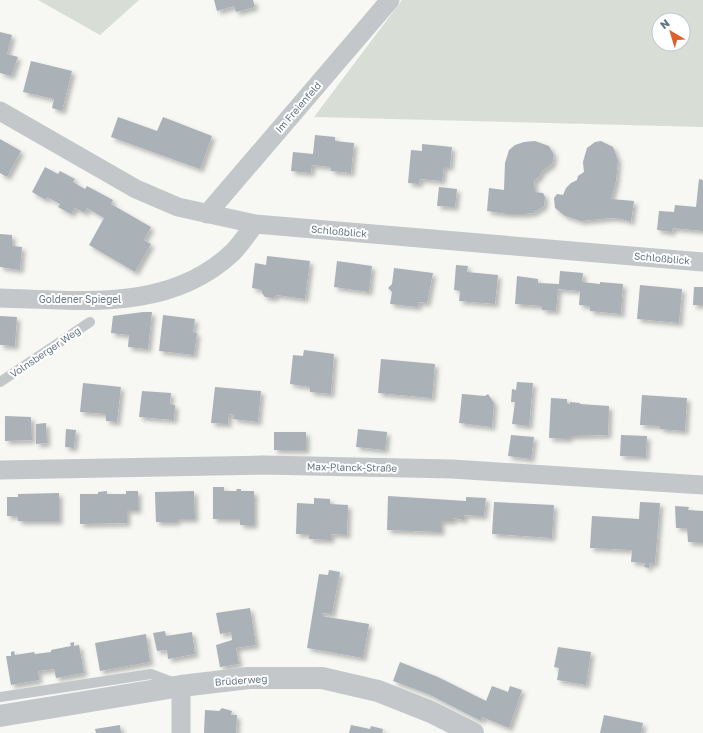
<svg xmlns="http://www.w3.org/2000/svg" width="703" height="733" font-family="'Golos Text',sans-serif">
<style>
.green{fill:#d8ded5;fill-rule:evenodd}
.building{fill:#aab1b7;filter:url(#shadow)}
.lines{fill:none;stroke-linecap:round;stroke-linejoin:round}
.service{stroke:#c3c7ca;stroke-width:10}
.minor{stroke:#c3c7ca;stroke-width:19}
.tertiary{stroke:#c3c7ca;stroke-width:22}
.labels{text-anchor:middle;stroke-width:4;stroke-linejoin:round;paint-order:stroke}
.street-label{font-size:10px;fill:#677684;stroke:#fff}
</style>
<defs>
<filter id="shadow"><feDropShadow dx="3.5" dy="3.5" stdDeviation="2" flood-color="#0004"/></filter>
</defs>
<rect width="100%" height="100%" fill="#f7f7f4"/>
<path class="green" d="M38,0h101l-39,35z
M402,0h301v127l-389,-10zM659,20h24v24h-24z"/>
<path class="building" d="M214,0h39l2,7 -19,5 -2,-6 -17,5z
M0,32l12,3 -5,19 11,3 -7,19 -11,-3z
M31,61l41,10 -10,40 -10,-3 2,-9 -31,-7z
M118,117l39,14 6,-14 49,19 -12,33 -89,-32z
M315,135l20,2v4l19,2 -3,30 -20,-2v-4l-19,-2 -1,8 -20,-2 2,-19 20,2z
M0,139l21,12 -14,26 -7,-4z
M535,141l14,5 5,9 -2,9 -11,8 -1,4 -6,5 1,11 8,1 2,4 -1,9 -11,7 -9,1h-17l-20,-3 2,-23 15,2 1,-27 4,-13 6,-5 9,-3z
M601,141l12,6 5,13 -2,21 -5,18 23,2 -3,21 -9,-3 -11,-1 -30,3 -16,-5 -10,-8 -1,-10 3,-4 6,1 3,-7 5,-5 6,-3 1,-4 6,-4 -1,-10 4,-14 8,-6z
M422,144l30,3 -2,20h-6l-2,14 -22,-2 -1,5 -11,-1 3,-33 11,1z
M45,167l13,7 2,-3 15,8 -2,3 12,7 2,-3 26,14 -2,4 40,23 -7,13 7,4 -16,28 -46,-27 15,-27 -17,-10 -2,5 -10,-5 -4,6 -13,-7 2,-3 -13,-7 -1,3 -14,-8z
M699,179l4,1v51l-30,-3 -1,4 -15,-2 2,-19 15,1 1,-7 21,2z
M439,187l18,2 -2,18 -18,-1z
M0,234l12,1v11l10,1 -2,23 -20,-3z
M267,256l43,5 -5,38 -28,-4 -4,3 -8,-1 -3,-4v-3l-10,-2 3,-25 11,2z
M337,261l35,5 -3,26 -35,-5z
M456,265l12,1 -1,6 31,3 -3,29 -36,-3 1,-10 -6,-1z
M394,268l39,5 -6,30 -8,-1 -1,5 -28,-3 2,-12 -4,-4 4,-4z
M560,271l23,2 -1,9 18,2v-2l23,2 -2,30 -31,-3v-5l-11,-1 1,-14 -22,-2 -2,22 -14,-1v-4l-27,-2 2,-28 21,3v4l21,1z
M640,285l42,4 -3,34 -42,-4z
M694,287h9v18h-10z
M143,312h9l-4,37 -20,-2 1,-12 -18,-2 2,-17z
M163,315l32,4 -2,13 4,1 -3,22 -35,-4z
M0,316l17,1 -2,29 -15,-1z
M304,350l30,4 -3,40 -21,-2v-5l-20,-3 3,-29 10,1z
M381,359l54,5 -3,34 -54,-5z
M517,382l16,1 -4,43 -17,-2 3,-22h-4l1,-13 4,1z
M83,383l38,4 -4,35 -11,-1v-7l-26,-2z
M215,387l46,4 -3,31 -25,-3 1,-4 -5,-1 -1,10 -17,-1z
M142,391l29,2 -1,11 5,1 -1,15 -35,-3z
M462,394l23,2 3,-2 6,9 -2,24 -33,-4z
M642,395l45,3 -2,33 -25,-2v-3l-20,-1z
M551,398l16,1v4l3,1v-2l10,1v1l29,2 -1,29 -39,1v3l-20,-1z
M5,416l26,1 1,23 -27,1z
M46,423l1,20 -11,1v-20z
M66,429l10,1 -2,18 -9,-1z
M358,429l29,3 -2,18 -29,-3z
M274,432h32v18h-32z
M511,435l23,2 -3,22 -23,-3z
M621,435l26,1 -1,21 -26,-1z
M213,487h11v4h13l-1,-2h5v2h13v34h-14v-6h-27z
M107,491v3h19v-3h12v19h-11v13l-47,1v-30h18v-2z
M194,491l1,28h-18v3h-21l-1,-30z
M59,493v28h-41v-5h-11v-19h11v-3z
M388,496l78,5v-4l20,1 -2,18 -20,-1v5l-11,-2v3h-12v11l-54,-2z
M314,498l16,1v5l18,1 -1,30 -16,-1v6l-22,-1v-5h-13l1,-31 17,1z
M494,502l60,3 -2,33 -60,-4z
M640,502l20,1 -5,61 -6,-1v5l-5,-1 1,-4 -14,-1 1,-12 -42,-2 2,-32 47,3z
M675,506l14,1 -1,3 15,1v32l-15,-1 -1,-14h-11z
M329,570l11,2 -8,42 -10,-1v3l47,8 -6,34 -56,-10 12,-74 9,1z
M250,608l6,37 -20,3 3,16 -19,3 -4,-22 16,-5 -1,-8 -11,2 -4,-21z
M165,631l1,5 26,-4 3,22 -27,5 -1,-9 -10,1 -4,-18z
M146,634l4,28 -50,9 -5,-28z
M74,642v4l5,-1 5,28 -28,5 -2,-9 -16,2 1,9 -28,5 -5,-29h5v-4l3,-1 1,4 19,-3 1,2 16,-2v-2l20,-4 -1,-3z
M558,647l33,5 -5,33 -29,-5 2,-12 -5,-1z
M400,662l38,15 48,24 6,-15 16,6 2,-6 12,4 -13,38 -27,-11 -1,4 -53,-27 -35,-13z
M222,708l10,3 -1,4h6l-1,18h-32l1,-23 14,1z
M604,715l39,8 -2,10h-41z
M120,725l1,8h-25l-1,-4z
M351,725l19,4 1,-3 12,3 -1,4h-33z"/>
<g class="lines">
<path class="service" d="M0,382l90,-60
M0,697l151,-23 24,9"/>
<path class="minor" d="M0,111l136,78 42,18 77,17 448,38
M207,214l183,-214
M0,298c80,2 169,15 233,-46 8,-8 15,-19 22,-28
M0,470l263,-5 189,4 251,16
M181,733v-47"/>
<path class="tertiary" d="M0,716l181,-30 68,-8h73l56,13 53,21 42,21"/>
</g>
<g class="labels">
<g class="street-label">
<text transform="translate(298 107) rotate(-49)" y="4">Im Freienfeld</text>
<text transform="translate(339 231) rotate(5)" y="4">Schloßblick</text>
<text transform="translate(662 258) rotate(5)" y="4">Schloßblick</text>
<text x="80" y="303">Goldener Spiegel</text>
<text transform="translate(45 352) rotate(-34)" y="4">Volnsberger Weg</text>
<text transform="translate(352 467) rotate(1)" y="4">Max-Planck-Straße</text>
<text transform="translate(241 680) rotate(-4)" y="4">Brüderweg</text>
</g>
</g>
<g transform="translate(671 32) rotate(322)"><circle r="19" fill="#ffffff" stroke="#c2c8ce"/>
<path d="M0-3L7 15L0 10L-7 15Z" fill="#dd5f2e"/>
<text y="-6" font-size="11" font-weight="bold" text-anchor="middle" fill="#677684">N</text>
</g>
</svg>
